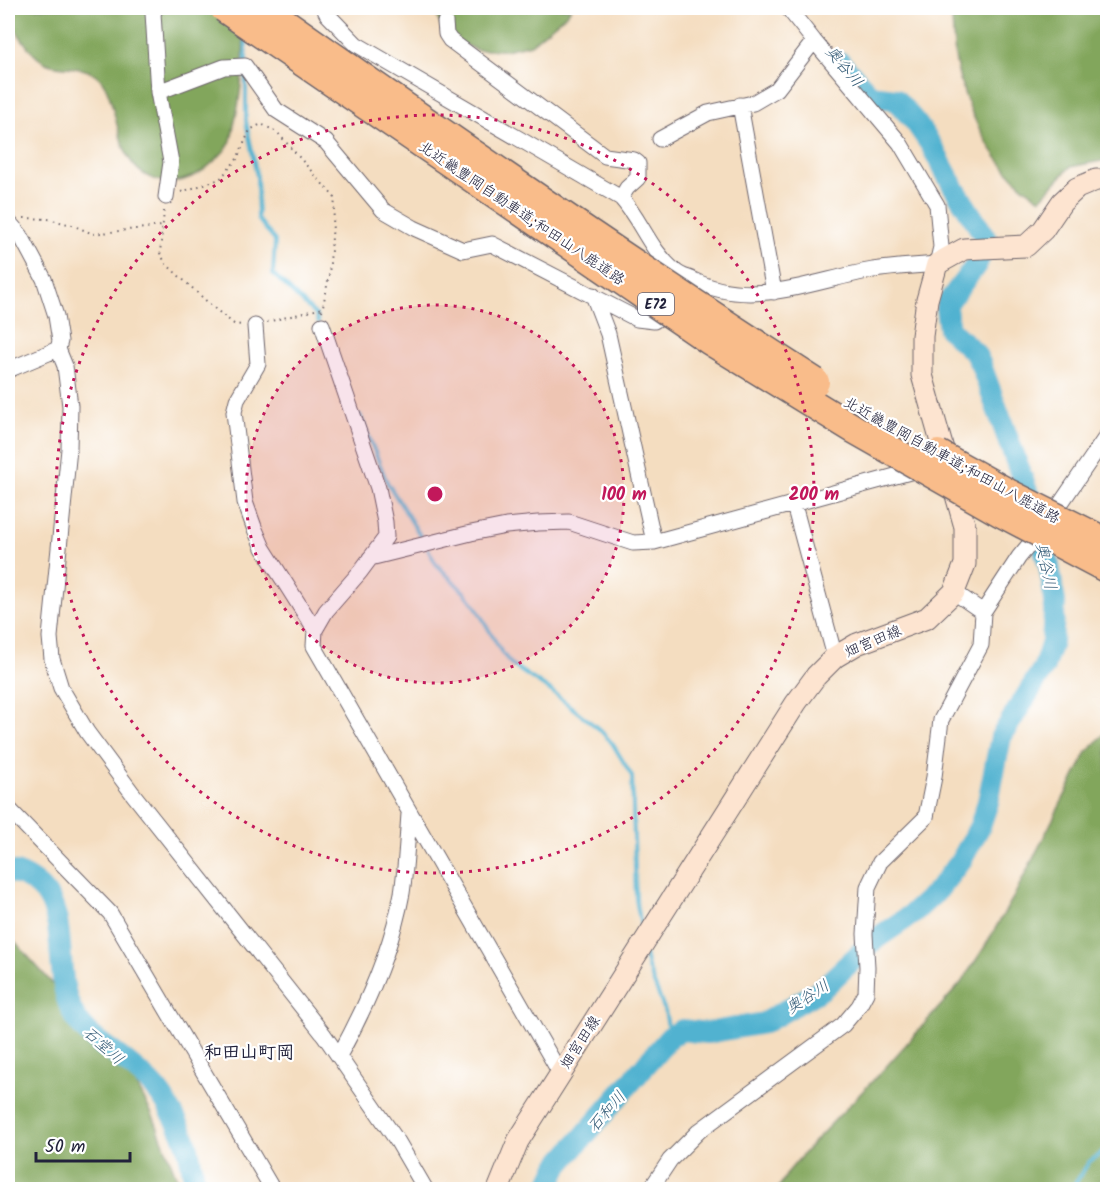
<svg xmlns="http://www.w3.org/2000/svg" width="1115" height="1197" font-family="Kalam,'Klee One',sans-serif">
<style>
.forest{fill:#82a65b;stroke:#52644b;stroke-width:1.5}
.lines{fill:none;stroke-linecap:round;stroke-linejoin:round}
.stream{stroke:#51b2d0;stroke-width:4}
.river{stroke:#51b2d0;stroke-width:22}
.minor-casing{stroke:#6c636a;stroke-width:17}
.secondary-casing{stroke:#6c636a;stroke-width:23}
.path{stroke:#6c636a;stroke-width:2;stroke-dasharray:1.5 4.5;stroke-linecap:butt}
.minor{stroke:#fff;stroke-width:15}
.secondary{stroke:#fde4d0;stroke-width:21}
.motorway-bridge-casing{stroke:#6c636a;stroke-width:31;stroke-linecap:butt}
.motorway-bridge{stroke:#f9bc8a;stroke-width:28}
.ring{fill:none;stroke:#c2185b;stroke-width:3;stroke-dasharray:3 6}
.labels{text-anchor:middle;stroke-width:4.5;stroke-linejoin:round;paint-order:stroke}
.shield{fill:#fff;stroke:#646476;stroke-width:1.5}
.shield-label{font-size:14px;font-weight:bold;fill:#22223b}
.street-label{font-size:15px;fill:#22223b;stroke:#fff}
.water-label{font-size:16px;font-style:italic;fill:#355c77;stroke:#fff}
.quarter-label{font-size:18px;font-weight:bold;fill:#22223b;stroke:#fff}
.centre{fill:#c2185b;stroke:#fff;stroke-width:3}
.ring-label{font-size:18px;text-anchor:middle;font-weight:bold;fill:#c2185b;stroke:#fff;stroke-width:4.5;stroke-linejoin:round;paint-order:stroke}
</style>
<rect width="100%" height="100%" fill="#fff"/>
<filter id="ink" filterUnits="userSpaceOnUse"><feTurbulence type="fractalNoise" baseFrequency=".0167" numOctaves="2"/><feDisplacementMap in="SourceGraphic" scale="12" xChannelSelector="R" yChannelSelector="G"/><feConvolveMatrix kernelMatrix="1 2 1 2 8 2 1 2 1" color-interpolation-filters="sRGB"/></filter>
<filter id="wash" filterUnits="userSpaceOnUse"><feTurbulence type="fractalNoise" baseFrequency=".008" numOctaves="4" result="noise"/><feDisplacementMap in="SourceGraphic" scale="24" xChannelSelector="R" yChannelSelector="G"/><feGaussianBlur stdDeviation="1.35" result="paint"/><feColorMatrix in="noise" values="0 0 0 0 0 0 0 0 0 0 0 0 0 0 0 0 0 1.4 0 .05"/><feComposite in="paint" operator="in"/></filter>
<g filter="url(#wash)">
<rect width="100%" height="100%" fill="#f4ddc0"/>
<path class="forest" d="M8,8h237c-2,39 -1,79 -11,117 -1,6 -2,13 -4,18 -4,8 -24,27 -33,31 -14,8 -29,10 -43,5 -45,-15 -32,-85 -58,-104 -17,-12 -37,-4 -52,-13 -11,-6 -17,-16 -24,-26 -7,-10 -12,-16 -12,-28z
M432,8h139l-3,5 -37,31 -26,6h-28l-18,-8 -16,-13z
M951,8h156v152l-37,7 -30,32c-7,-6 -16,-10 -22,-17 -32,-31 -53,-76 -62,-119 -3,-18 -3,-37 -5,-55z
M1107,731v442l-15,17 -314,-1 10,-17 21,-25 75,-78 77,-86 23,-35 29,-50 74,-146z
M8,934l120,134 26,50 27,71h-173z"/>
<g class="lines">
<path class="stream" d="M246,38v26
M246,77v44l11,56 1,42 17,22 -2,33 43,41 2,7
M360,415l27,67 36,58
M428,549l8,15 30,30 10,13 26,46 10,12 39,26 48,38 13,14 20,33 4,123 6,33
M645,954l3,14 17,43 5,26
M1071,1190l18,-28 19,-14"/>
<path class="river" d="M8,871c74,17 39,94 65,142 11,21 31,32 49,46 10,8 22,17 31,27 12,12 29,43 34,59 4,14 6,30 9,45
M547,1190l11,-24 112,-129 12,-7 25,3 57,-10 58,-34 52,-49 37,-25 27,-25 24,-31 18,-33 8,-24 13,-65 43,-70 8,-25 3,-40 -6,-36 -18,-64 -50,-137 -6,-12 -26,-24 -3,-21 3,-7 27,-36 11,-25 -34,-54 -22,-41 -15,-22 -21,-24 -24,-3 -30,-33"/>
</g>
</g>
<g filter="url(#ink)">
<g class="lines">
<defs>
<path id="minor" d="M156,8l-3,5 5,79 13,70 -5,35
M324,8l3,6 29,30 265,154c20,22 29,53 54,73 4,4 11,6 16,8 60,31 120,2 182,-9 21,-3 43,-4 64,-6l4,-17 -4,-42 -37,-62 -86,-102 -26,-33
M445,22l1,12 4,6 155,116 29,4 4,3v15l-11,10 -6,10
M158,92l66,-25 21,-1 31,44 50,32 57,68 31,18 49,22 29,-6 145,75 17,2 17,-11
M740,105l34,187
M660,139l48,-26 45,-10 24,-14 37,-48
M8,221l13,15 23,43 12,37 4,25 -2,8 7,17 5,40 -1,43 -19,188 2,22 9,29 26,44 46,62 191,241 74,107 28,48
M593,295l15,39 46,208
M322,325l56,163 7,34 1,15 -26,35 -34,39 -11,19 -1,16 246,427
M255,326l3,38 -21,36 -3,12 11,90 9,25 9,21 52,82
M8,370l50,-21
M794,505l41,152
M370,558l101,-25 35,-7 32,-3 31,-1 64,21 21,-1 267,-73
M983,612l36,-55 29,-35 60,-88
M8,808l102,105 163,277
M339,1056c27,-49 53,-108 63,-163 4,-26 5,-53 7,-79
M650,1190l20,-30 29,-29 144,-106 16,-19 7,-13 1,-26 -2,-33 3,-47 12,-25 46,-45 8,-40 7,-57 40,-75 2,-33 -29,-20"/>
<path id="secondary" d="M498,1190l20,-49 278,-438 20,-27 19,-19 22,-13 70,-26 27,-26 11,-28v-37l-43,-152v-39l5,-36 10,-36 27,-15 62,-3 17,-16 19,-28 15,-14 19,-8h12"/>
</defs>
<use href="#minor" class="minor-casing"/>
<use href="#secondary" class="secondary-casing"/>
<path class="path" d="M181,192l39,-13 17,-20 13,-29 11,-6 16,8 58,66 -6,78 -7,35
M164,211l-4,42 6,11 48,44 20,16 8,1
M24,218l24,1 24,6 21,9 69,-8
M267,322l56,-14"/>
<use href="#minor" class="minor"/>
<use href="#secondary" class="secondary"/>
<defs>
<path id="motorway-bridge" d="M224,8l485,332 145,89 146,83 108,57
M264,8c181,128 364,254 551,374
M938,454l70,39 100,50"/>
</defs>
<use href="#motorway-bridge" class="motorway-bridge-casing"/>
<use href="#motorway-bridge" class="motorway-bridge"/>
</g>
</g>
<circle cx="435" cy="494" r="189" fill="#c2185b" fill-opacity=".12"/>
<g class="ring">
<circle cx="435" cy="494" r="189"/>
<circle cx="435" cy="494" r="379"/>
</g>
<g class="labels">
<rect class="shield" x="638" y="293" width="36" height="22" rx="4.5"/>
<g class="shield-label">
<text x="656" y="309">E72</text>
</g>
<g class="street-label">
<text transform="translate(522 213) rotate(34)" y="5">北近畿豊岡自動車道;和田山八鹿道路</text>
<text transform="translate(952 460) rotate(29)" y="5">北近畿豊岡自動車道;和田山八鹿道路</text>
<text transform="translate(873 641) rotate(-23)" y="5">畑宮田線</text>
<text transform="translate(580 1042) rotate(-57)" y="5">畑宮田線</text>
</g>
<g class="water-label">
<text transform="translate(845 66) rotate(50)" y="6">奥谷川</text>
<text transform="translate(1047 566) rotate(78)" y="6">奥谷川</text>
<text transform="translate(807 996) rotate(-33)" y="6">奥谷川</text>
<text transform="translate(104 1045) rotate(42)" y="6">石堂川</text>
<text transform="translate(606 1111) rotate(-49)" y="6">石和川</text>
</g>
<g class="quarter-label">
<text x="249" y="1058">和田山町岡</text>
</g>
</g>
<circle cx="435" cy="494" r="9" class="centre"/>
<g class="ring-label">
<text x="624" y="500">100 m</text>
<text x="814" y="500">200 m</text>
</g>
<rect width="1115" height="1197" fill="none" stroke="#fff" stroke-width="30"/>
<path d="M36 1152v9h94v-9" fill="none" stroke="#22223b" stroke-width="3"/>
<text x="45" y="1152" font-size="18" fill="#22223b" stroke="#ffffff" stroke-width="4.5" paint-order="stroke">50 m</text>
</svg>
